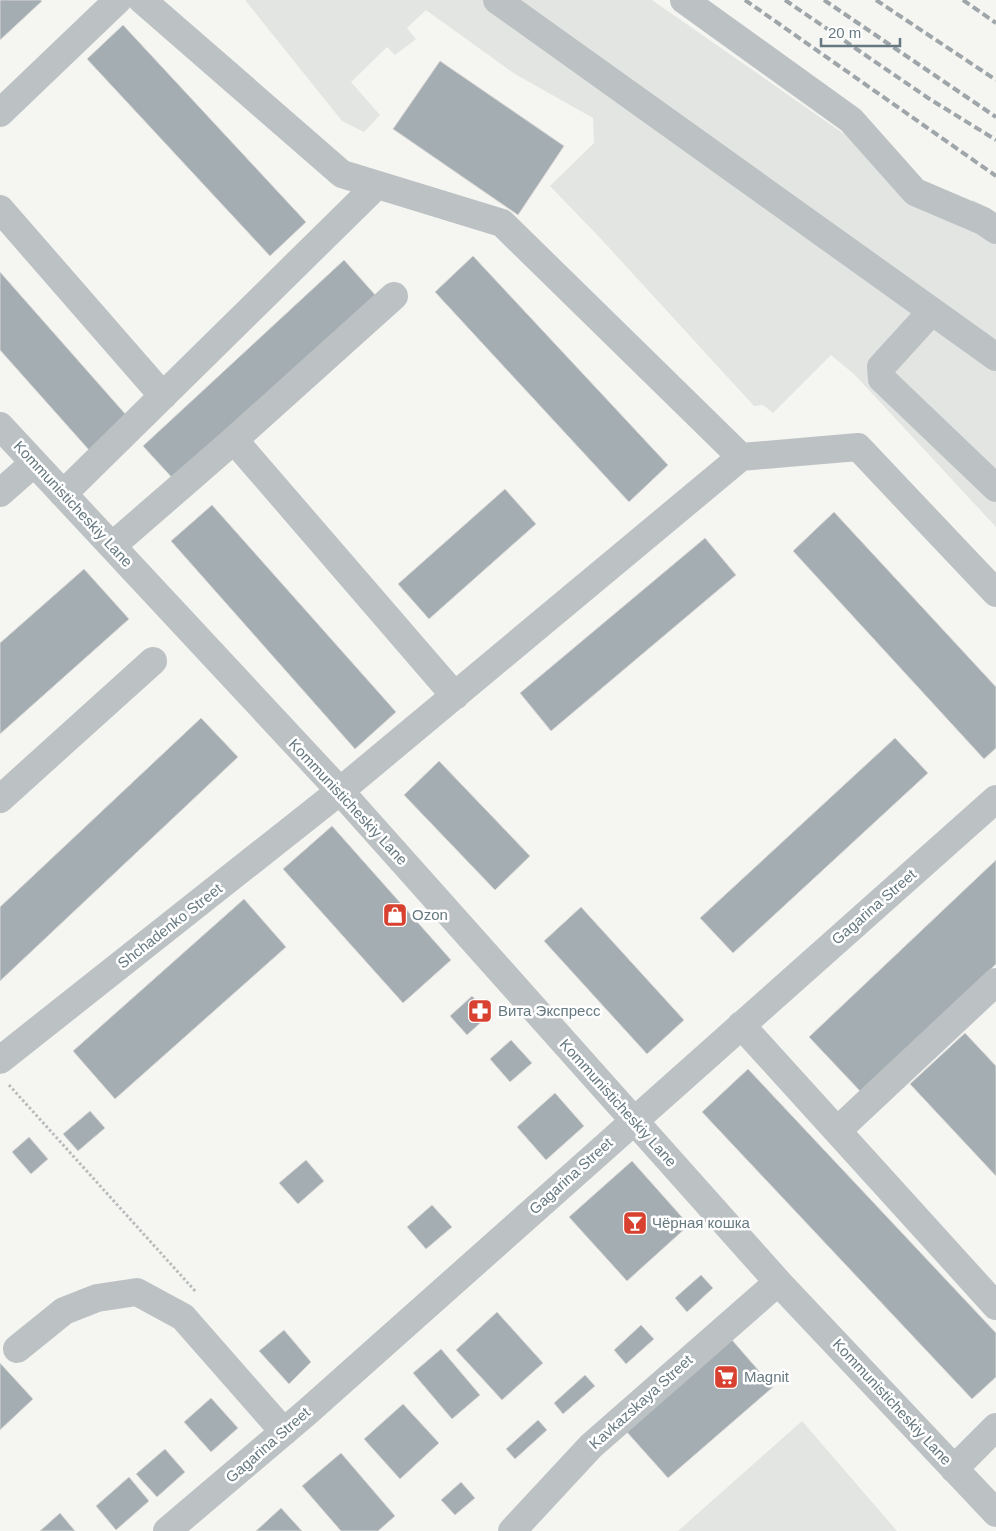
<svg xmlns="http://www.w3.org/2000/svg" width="996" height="1531" font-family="Helvetica,sans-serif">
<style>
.built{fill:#e3e5e3}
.building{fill:#a4adb1;stroke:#d7d6d5}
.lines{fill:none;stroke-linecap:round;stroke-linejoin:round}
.path{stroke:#b7bbbc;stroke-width:3;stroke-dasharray:2.5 2.5;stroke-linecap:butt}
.minor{stroke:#bcc2c4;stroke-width:28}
.rail{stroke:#9ea6aa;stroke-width:4;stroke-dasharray:8 4;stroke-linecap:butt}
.labels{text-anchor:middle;stroke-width:5;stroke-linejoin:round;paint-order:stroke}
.street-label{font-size:15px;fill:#667981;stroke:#fff}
.poi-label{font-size:15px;fill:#667981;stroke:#fff;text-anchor:start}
</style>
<rect width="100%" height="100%" fill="#f5f5f2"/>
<path class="built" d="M245,0h407l307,214 14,-14 23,12v315l-141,-152 -24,-20 -58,58 -10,-8 -9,1 -152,-166 -52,-54 44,-43 -1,-25 -78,-44 -89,-64 -19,18 9,11 -21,16 -8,-8 -36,35 29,33 -16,17 -22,-11z
M802,1421l95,110h-219z"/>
<path class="building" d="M0,0h40l2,1 -42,39z
M123,25l183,197 -36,34 -183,-197z
M440,61l124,85 -46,69 -125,-86z
M473,256l195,209 -39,37 -194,-210z
M344,260l33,37 -201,185 -33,-36z
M0,272l127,144 -38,34 -89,-100z
M505,489l31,35 -107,95 -31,-35z
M212,505l184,207 -41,37 -184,-208z
M834,512l162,175v61l-12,11 -191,-208z
M705,538l31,37 -185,156 -31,-38z
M84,569l45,50 -129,115v-91z
M201,718l37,39 -238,224v-74z
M895,738l33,35 -195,180 -33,-35z
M439,761l91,95 -35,34 -91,-95z
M332,826l119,134 -48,43 -120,-134z
M996,860v104l-135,128 -52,-55z
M244,899l42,48 -171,152 -42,-48z
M581,907l103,113 -37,34 -103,-113z
M472,996l17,19 -22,20 -17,-19z
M965,1033l31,33v110l-86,-92z
M511,1040l21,23 -22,19 -20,-23z
M748,1069l248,264v44l-24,22 -270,-287z
M555,1093l29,33 -38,34 -29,-33z
M90,1111l15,17 -27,23 -15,-17z
M29,1137l19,22 -17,15 -19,-22z
M306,1160l18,21 -26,23 -19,-21z
M632,1161l57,64 -62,56 -58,-64z
M432,1205l20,22 -26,22 -19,-22z
M701,1275l12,13 -26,24 -12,-14z
M497,1312l46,51 -41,37 -46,-50z
M641,1325l13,14 -28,25 -12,-14z
M284,1330l27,32 -22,22 -30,-33z
M732,1340l41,47 -105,91 -42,-47z
M441,1349l39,46 -28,24 -39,-46z
M0,1363l33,36 -33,31z
M585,1375l10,11 -32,28 -9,-11z
M211,1398l27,30 -27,24 -27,-30z
M403,1404l36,39 -39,36 -36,-40z
M538,1420l9,10 -32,29 -9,-10z
M165,1449l20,23 -28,25 -21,-23z
M341,1453l54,63 -17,15h-37l-39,-45z
M129,1477l20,24 -33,29 -20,-24z
M461,1482l14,16 -20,17 -14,-15z
M281,1508l21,23h-46z
M60,1513l15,18h-35z"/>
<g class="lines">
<path class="path" d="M9,1085l187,207"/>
<path class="minor" d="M497,0l499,357
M684,0l167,120 64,72 68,29 13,9
M0,113l118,-113
M0,209l163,187
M932,311l-51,56 1,12 114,109
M0,426l340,365 438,491 218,231
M234,440l221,256
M741,457l117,-10 138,146
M0,493l34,-30
M63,494l314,-309
M112,546l122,-106 160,-144
M0,799l153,-138
M741,1025l255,281
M0,1060l340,-269 401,-334 -239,-234 -160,-49 -200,-174
M837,1131l159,-149
M17,1349l47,-38 33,-13 40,-6 46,25 101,115
M954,1469l42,-42
M167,1531l139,-118 690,-614
M512,1531l79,-85 187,-164"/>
<path class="rail" d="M745,0l251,176
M785,0l143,98 68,42
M824,0l172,117
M876,0l120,80
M963,0l33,23"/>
</g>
<defs>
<symbol id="shop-square" viewBox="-11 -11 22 22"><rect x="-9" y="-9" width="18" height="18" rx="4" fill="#d8402f" stroke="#fff"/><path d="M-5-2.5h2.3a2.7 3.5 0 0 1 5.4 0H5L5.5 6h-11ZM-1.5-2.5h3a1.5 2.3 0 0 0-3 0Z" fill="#fff"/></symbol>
<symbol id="pharmacy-square" viewBox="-11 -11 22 22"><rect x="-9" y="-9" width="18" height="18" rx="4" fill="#d8402f" stroke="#fff"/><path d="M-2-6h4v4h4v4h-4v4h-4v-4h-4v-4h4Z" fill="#fff"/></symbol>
<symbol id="bar-square" viewBox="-11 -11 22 22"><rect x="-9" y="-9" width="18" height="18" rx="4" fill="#d8402f" stroke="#fff"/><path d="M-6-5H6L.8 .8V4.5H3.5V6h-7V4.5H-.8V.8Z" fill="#fff"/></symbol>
<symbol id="supermarket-square" viewBox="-11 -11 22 22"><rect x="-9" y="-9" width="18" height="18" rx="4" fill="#d8402f" stroke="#fff"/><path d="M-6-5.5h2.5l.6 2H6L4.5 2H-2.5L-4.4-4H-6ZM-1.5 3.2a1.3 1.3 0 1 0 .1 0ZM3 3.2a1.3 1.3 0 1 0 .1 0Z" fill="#fff"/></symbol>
</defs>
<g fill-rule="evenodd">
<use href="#shop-square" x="381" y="901" width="28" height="28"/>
<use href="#pharmacy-square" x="466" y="997" width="28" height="28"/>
<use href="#bar-square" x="621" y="1209" width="28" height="28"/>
<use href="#supermarket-square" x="712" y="1363" width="28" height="28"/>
</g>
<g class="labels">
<g class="street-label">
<text transform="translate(73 504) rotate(47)" y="5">Kommunisticheskiy Lane</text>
<text transform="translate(348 802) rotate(47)" y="5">Kommunisticheskiy Lane</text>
<text transform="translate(874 907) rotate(-41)" y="5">Gagarina Street</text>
<text transform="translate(170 926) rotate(-38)" y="5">Shchadenko Street</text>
<text transform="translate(618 1103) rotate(48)" y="5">Kommunisticheskiy Lane</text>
<text transform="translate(571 1176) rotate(-42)" y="5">Gagarina Street</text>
<text transform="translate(641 1402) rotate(-42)" y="5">Kavkazskaya Street</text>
<text transform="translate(892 1402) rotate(47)" y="5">Kommunisticheskiy Lane</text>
<text transform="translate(268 1445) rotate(-41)" y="5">Gagarina Street</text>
</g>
<g class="poi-label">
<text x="412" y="920">Ozon</text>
<text x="498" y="1016">Вита Экспресс</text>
<text x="652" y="1228">Чёрная кошка</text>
<text x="744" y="1382">Magnit</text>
</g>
</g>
<path d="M821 38v8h79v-8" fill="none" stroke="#667981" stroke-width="2.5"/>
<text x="828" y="38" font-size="15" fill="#667981" stroke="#ffffff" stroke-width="4" paint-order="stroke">20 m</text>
</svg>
